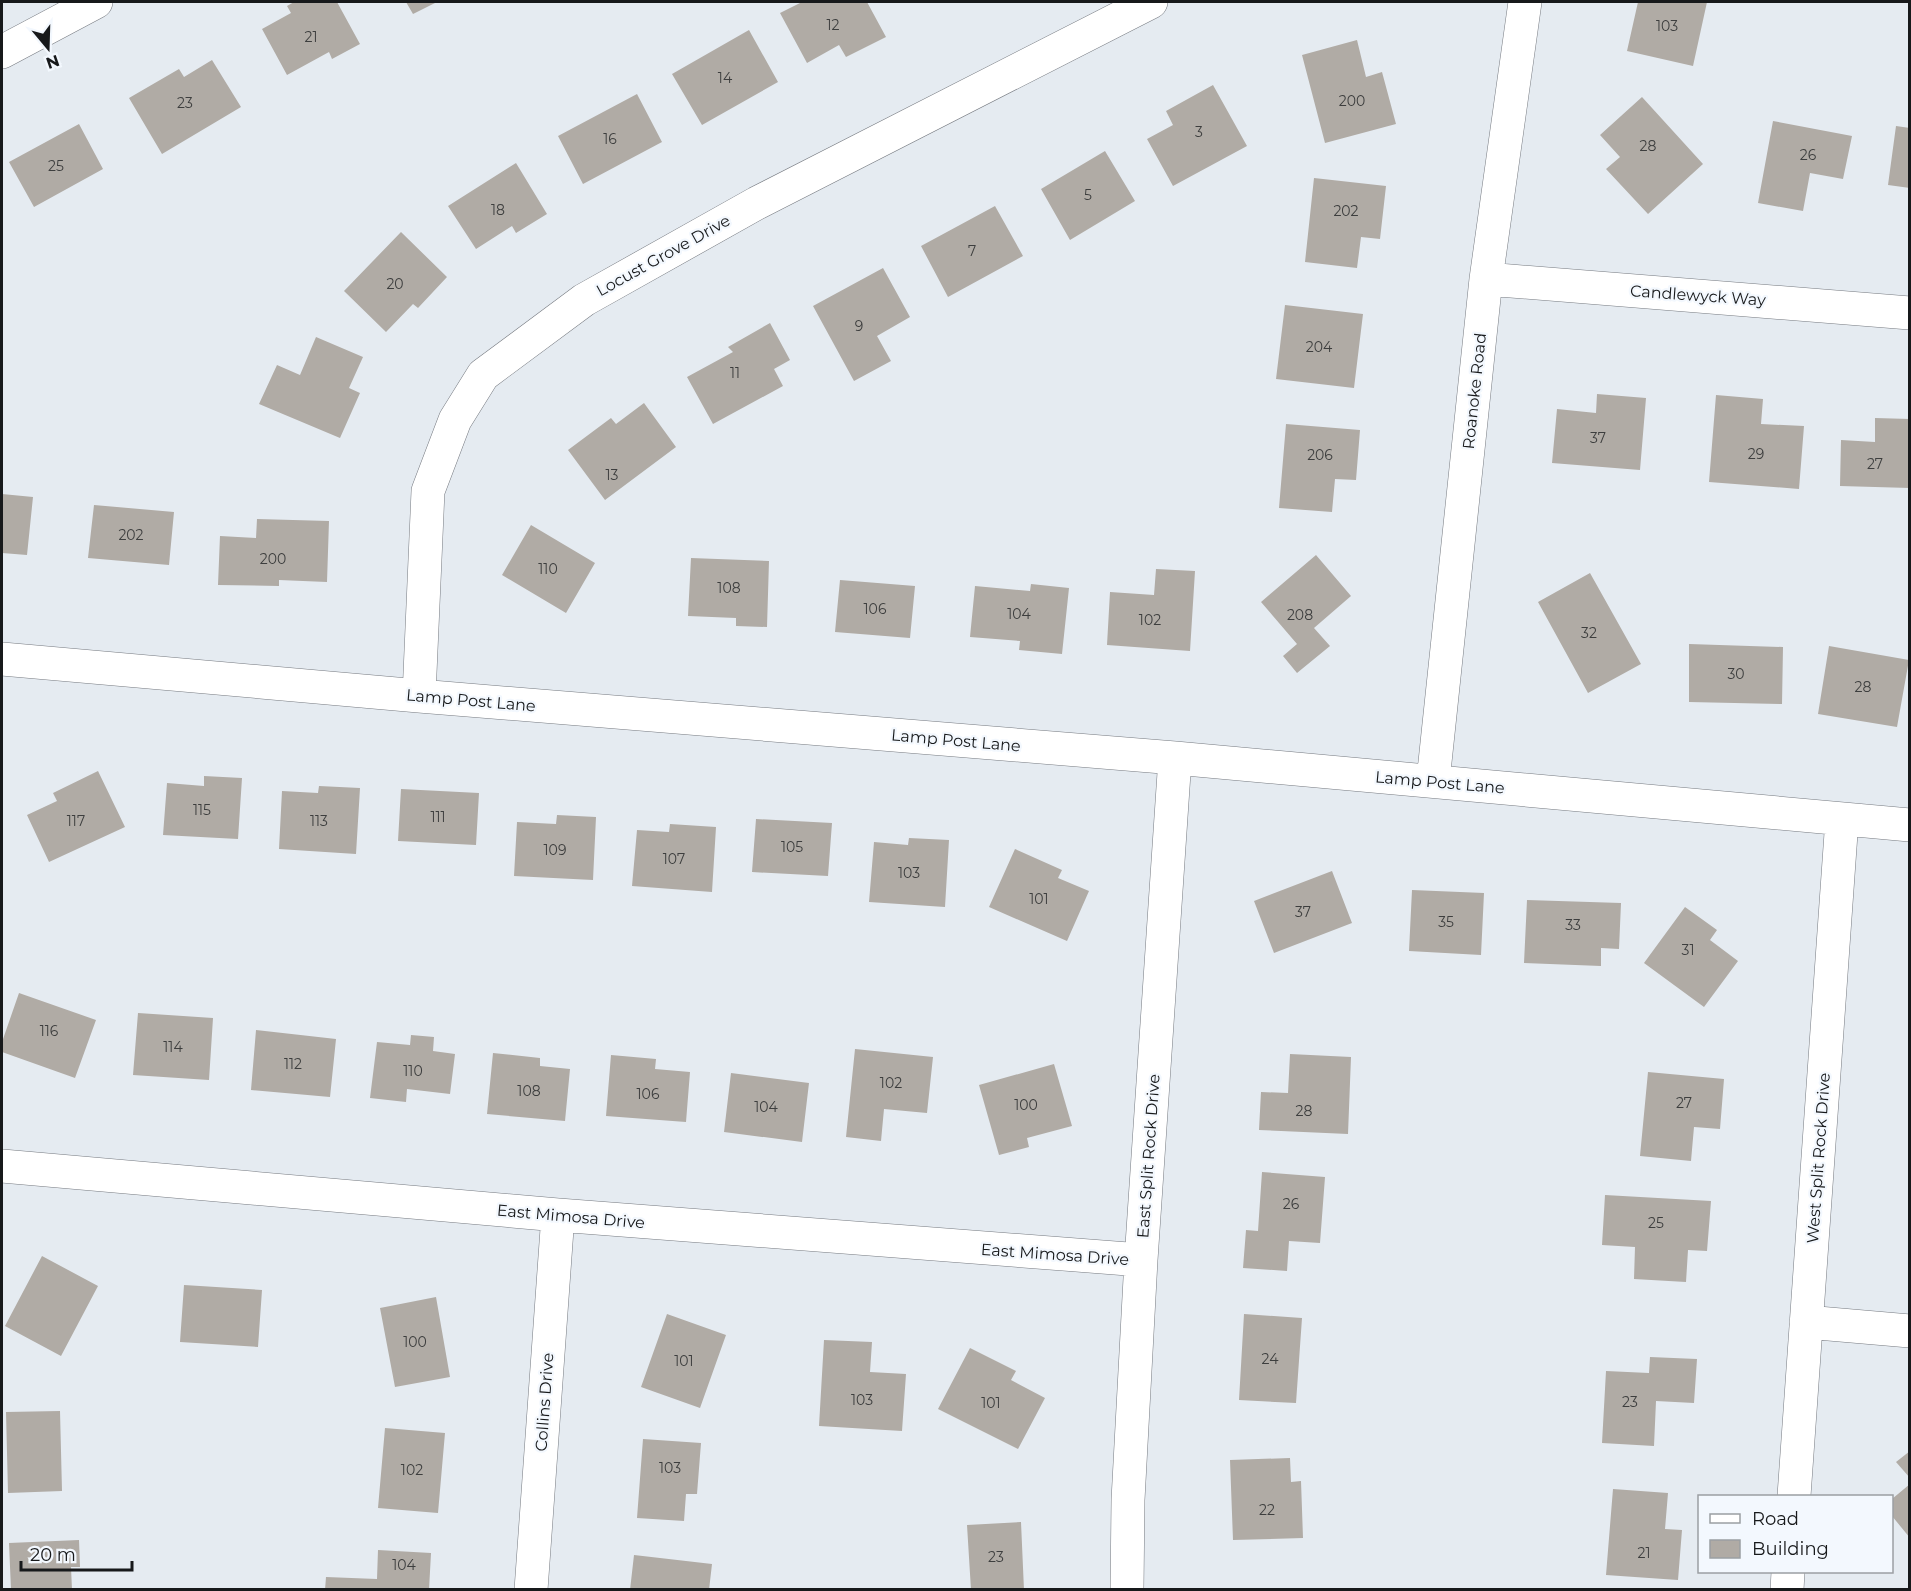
<svg xmlns="http://www.w3.org/2000/svg" width="1911" height="1591" font-family="Montserrat,sans-serif">
<style>
.building{fill:#b0aba5}
.lines{fill:none;stroke-linecap:round;stroke-linejoin:round}
.minor-casing{stroke:#767a80;stroke-width:34}
.minor{stroke:#fff;stroke-width:33}
.labels{text-anchor:middle;stroke-width:4.5;stroke-linejoin:round;paint-order:stroke}
.number-label{font-size:14px;fill:#3d3e3e}
.street-label{font-size:16px;fill:#17191b;stroke:#f3f8fe}
</style>
<rect width="100%" height="100%" fill="#e5ebf1"/>
<path class="building" d="M294,2h43l23,42 -28,15 -3,-7 -42,23 -25,-46 29,-16 -4,-7z
M406,2h31l-24,12z
M802,2h65l19,35 -40,20 -7,-12 -32,18 -27,-50z
M1638,2h69l-14,64 -66,-15z
M749,30l29,52 -76,43 -30,-51z
M1357,40l9,37 16,-5 14,52 -71,19 -23,-88z
M212,60l29,47 -79,47 -33,-56 50,-29 5,8z
M1213,85l34,61 -74,40 -26,-47 26,-14 -7,-14z
M637,94l25,48 -79,42 -25,-48z
M1642,97l61,67 -55,50 -42,-45 14,-12 -20,-22z
M1773,121l79,15 -9,43 -33,-6 -7,38 -45,-8z
M79,124l24,45 -69,38 -25,-45z
M1896,126l14,2v60l-22,-3z
M1105,151l30,50 -65,39 -29,-51z
M516,163l31,51 -31,19 -4,-7 -36,23 -28,-43z
M1314,178l72,8 -6,53 -19,-2 -4,31 -52,-6z
M995,206l28,50 -75,41 -27,-51z
M401,232l46,45 -29,31 -5,-4 -27,28 -42,-41z
M883,268l27,49 -33,19 14,25 -37,20 -41,-75z
M1285,305l78,9 -9,74 -78,-9z
M770,323l20,37 -16,9 9,17 -70,38 -26,-47 46,-25 -5,-5z
M316,337l47,20 -14,31 11,5 -20,45 -81,-34 18,-39 23,10z
M1597,394l49,4 -6,72 -88,-7 5,-54 39,4z
M1716,395l47,4 -2,25 43,2 -5,63 -90,-7z
M644,403l32,44 -71,53 -37,-50 43,-32 5,6z
M1875,418l35,1v69l-70,-2 1,-46 34,2z
M1286,424l74,6 -4,50 -21,-1 -3,33 -53,-4z
M2,494l31,3 -6,58 -25,-2z
M94,505l80,7 -5,53 -81,-7z
M257,519l72,2 -2,61 -48,-2v6l-61,-1 2,-49 36,2z
M531,525l64,38 -29,50 -64,-38z
M1316,555l35,41 -37,32 16,18 -33,27 -14,-17 14,-12 -36,-42z
M691,558l78,3 -2,66 -31,-1v-8l-48,-2z
M1156,569l39,2 -5,80 -83,-6 3,-53 44,3z
M1590,573l51,91 -53,29 -50,-91z
M840,580l75,6 -5,52 -75,-6z
M1031,584l38,4 -7,66 -43,-4 1,-9 -50,-4 5,-51 55,5z
M1689,644l94,3 -1,57 -93,-2z
M1829,646l80,14 -12,67 -79,-13z
M98,771l27,56 -76,35 -22,-47 30,-14 -4,-8z
M204,776l38,2 -4,61 -75,-4 4,-52 37,3z
M319,786l41,2 -4,66 -77,-5 3,-58 36,2z
M401,789l78,4 -3,52 -78,-4z
M557,815l39,2 -3,63 -79,-4 3,-54 39,2z
M756,819l76,4 -4,53 -76,-4z
M670,824l46,3 -4,65 -80,-6 5,-56 32,2z
M909,838l40,2 -4,67 -76,-5 5,-60 34,3z
M1015,849l47,21 -4,8 31,13 -22,50 -78,-34z
M1332,871l20,52 -78,30 -20,-52z
M1412,890l72,3 -3,62 -72,-4z
M1527,900l94,3 -2,46 -18,-1v18l-77,-3z
M1685,907l32,23 -7,10 28,21 -34,46 -60,-44z
M19,993l77,27 -21,58 -73,-26v-10z
M138,1013l75,5 -4,62 -76,-5z
M256,1030l80,9 -6,58 -79,-7z
M411,1035l23,2 -1,14 22,3 -5,40 -43,-5 -1,13 -36,-4 7,-56 33,3z
M855,1049l78,8 -6,56 -43,-4 -3,32 -35,-4z
M493,1053l47,5v8l30,3 -5,52 -78,-7z
M1290,1054l61,3 -3,77 -89,-4 2,-38 27,1z
M611,1055l45,4 -1,10 35,3 -4,50 -80,-6z
M1054,1064l18,62 -45,12 2,9 -30,8 -20,-70z
M1648,1072l76,7 -4,50 -26,-2 -3,34 -51,-5z
M731,1073l78,10 -7,59 -78,-10z
M1262,1172l63,5 -5,66 -31,-2 -2,30 -44,-3 3,-38 12,1z
M1605,1195l106,6 -4,50 -19,-1 -2,32 -52,-3 1,-32 -33,-2z
M42,1256l56,30 -37,70 -56,-30z
M184,1285l78,5 -4,57 -78,-5z
M436,1297l14,80 -55,10 -15,-79z
M667,1314l59,21 -26,73 -59,-21z
M1244,1314l58,4 -6,85 -57,-3z
M824,1340l48,2 -2,30 36,2 -4,57 -83,-5z
M970,1348l46,23 -5,9 34,18 -27,51 -80,-40z
M1650,1357l47,2 -3,44 -38,-2 -2,45 -52,-3 4,-72 43,2z
M60,1411l2,80 -54,2 -2,-81z
M385,1428l60,5 -7,80 -60,-5z
M643,1439l58,4 -4,51h-11l-2,27 -47,-3z
M1910,1451v27l-14,-16z
M1290,1458l1,24 10,-1 2,57 -70,2 -3,-80z
M1910,1484v54l-18,-22v-17z
M1613,1489l55,4 -3,36 17,1 -4,50 -72,-5z
M1021,1522l3,68h-53l-4,-65z
M79,1540l1,27h-9l1,23h-61l-2,-47z
M378,1550l53,3 -2,37h-104l1,-13 51,2z
M634,1555l78,9 -3,26h-79z"/>
<g class="lines">
<defs>
<path id="minor" d="M2,52l94,-50
M1486,279l424,34
M2,659l417,37 756,62 735,67
M419,696l9,-205 27,-71 28,-45 101,-75 173,-97 394,-201
M1433,781l53,-502 39,-277
M2,1166l556,49 583,45
M1806,1322l104,9
M1794,1496l48,-677
M531,1590l27,-375
M1127,1590l1,-90 13,-240 34,-502
M1787,1590l1,-18"/>
</defs>
<use href="#minor" class="minor-casing"/>
<use href="#minor" class="minor"/>
</g>
<g class="labels">
<g class="number-label">
<text x="833" y="30">12</text>
<text x="1667" y="31">103</text>
<text x="311" y="42">21</text>
<text x="725" y="83">14</text>
<text x="1352" y="106">200</text>
<text x="185" y="108">23</text>
<text x="1199" y="137">3</text>
<text x="610" y="144">16</text>
<text x="1648" y="151">28</text>
<text x="1808" y="160">26</text>
<text x="56" y="171">25</text>
<text x="1088" y="200">5</text>
<text x="498" y="215">18</text>
<text x="1346" y="216">202</text>
<text x="972" y="256">7</text>
<text x="395" y="289">20</text>
<text x="859" y="331">9</text>
<text x="1319" y="352">204</text>
<text x="735" y="378">11</text>
<text x="1598" y="443">37</text>
<text x="1756" y="459">29</text>
<text x="1320" y="460">206</text>
<text x="1875" y="469">27</text>
<text x="612" y="480">13</text>
<text x="131" y="540">202</text>
<text x="273" y="564">200</text>
<text x="548" y="574">110</text>
<text x="729" y="593">108</text>
<text x="875" y="614">106</text>
<text x="1019" y="619">104</text>
<text x="1300" y="620">208</text>
<text x="1150" y="625">102</text>
<text x="1589" y="638">32</text>
<text x="1736" y="679">30</text>
<text x="1863" y="692">28</text>
<text x="202" y="815">115</text>
<text x="438" y="822">111</text>
<text x="76" y="826">117</text>
<text x="319" y="826">113</text>
<text x="792" y="852">105</text>
<text x="555" y="855">109</text>
<text x="674" y="864">107</text>
<text x="909" y="878">103</text>
<text x="1039" y="904">101</text>
<text x="1303" y="917">37</text>
<text x="1446" y="927">35</text>
<text x="1573" y="930">33</text>
<text x="1688" y="955">31</text>
<text x="49" y="1036">116</text>
<text x="173" y="1052">114</text>
<text x="293" y="1069">112</text>
<text x="413" y="1076">110</text>
<text x="891" y="1088">102</text>
<text x="529" y="1096">108</text>
<text x="648" y="1099">106</text>
<text x="1684" y="1108">27</text>
<text x="1026" y="1110">100</text>
<text x="766" y="1112">104</text>
<text x="1304" y="1116">28</text>
<text x="1291" y="1209">26</text>
<text x="1656" y="1228">25</text>
<text x="415" y="1347">100</text>
<text x="1270" y="1364">24</text>
<text x="684" y="1366">101</text>
<text x="862" y="1405">103</text>
<text x="1630" y="1407">23</text>
<text x="991" y="1408">101</text>
<text x="670" y="1473">103</text>
<text x="412" y="1475">102</text>
<text x="1267" y="1515">22</text>
<text x="1644" y="1558">21</text>
<text x="996" y="1562">23</text>
<text x="404" y="1570">104</text>
</g>
<g class="street-label">
<text transform="translate(663 255) rotate(-29)" y="6">Locust Grove Drive</text>
<text transform="translate(1698 295) rotate(4)" y="6">Candlewyck Way</text>
<text transform="translate(1474 391) rotate(-84)" y="6">Roanoke Road</text>
<text transform="translate(471 700) rotate(5)" y="6">Lamp Post Lane</text>
<text transform="translate(956 740) rotate(5)" y="6">Lamp Post Lane</text>
<text transform="translate(1440 782) rotate(5)" y="6">Lamp Post Lane</text>
<text transform="translate(1148 1156) rotate(-86)" y="6">East Split Rock Drive</text>
<text transform="translate(1818 1158) rotate(-86)" y="6">West Split Rock Drive</text>
<text transform="translate(571 1216) rotate(5)" y="6">East Mimosa Drive</text>
<text transform="translate(1055 1254) rotate(4)" y="6">East Mimosa Drive</text>
<text transform="translate(544 1402) rotate(-86)" y="6">Collins Drive</text>
</g>
</g>
<rect width="1911" height="1591" fill="none" stroke="#17191b" stroke-width="6"/>
<rect x="1698" y="1495" width="195" height="78" fill="#f3f8fe" stroke="#9b9fa3" stroke-width="1.5"/>
<rect x="1710" y="1514" width="30" height="9" fill="#ffffff" stroke="#9b9fa3" stroke-width="1.5"/>
<text x="1752" y="1525" font-size="18" fill="#17191b">Road</text>
<rect x="1710" y="1540" width="30" height="18" fill="#b0aba5" stroke="#9b9fa3" stroke-width="1.5"/>
<text x="1752" y="1555" font-size="18" fill="#17191b">Building</text>
<g transform="translate(48 48) rotate(161)" stroke="#f3f8fe" stroke-width="4.5" paint-order="stroke">
<path d="M0-4.5L10 22L0 15L-10 22Z" fill="#17191b"/>
<text y="-9" font-size="16" font-weight="bold" text-anchor="middle" fill="#17191b">N</text>
</g>
<path d="M21 1561v9h111v-9" fill="none" stroke="#17191b" stroke-width="3"/>
<text x="30" y="1561" font-size="18" fill="#17191b" stroke="#f3f8fe" stroke-width="4.5" paint-order="stroke">20 m</text>
</svg>
